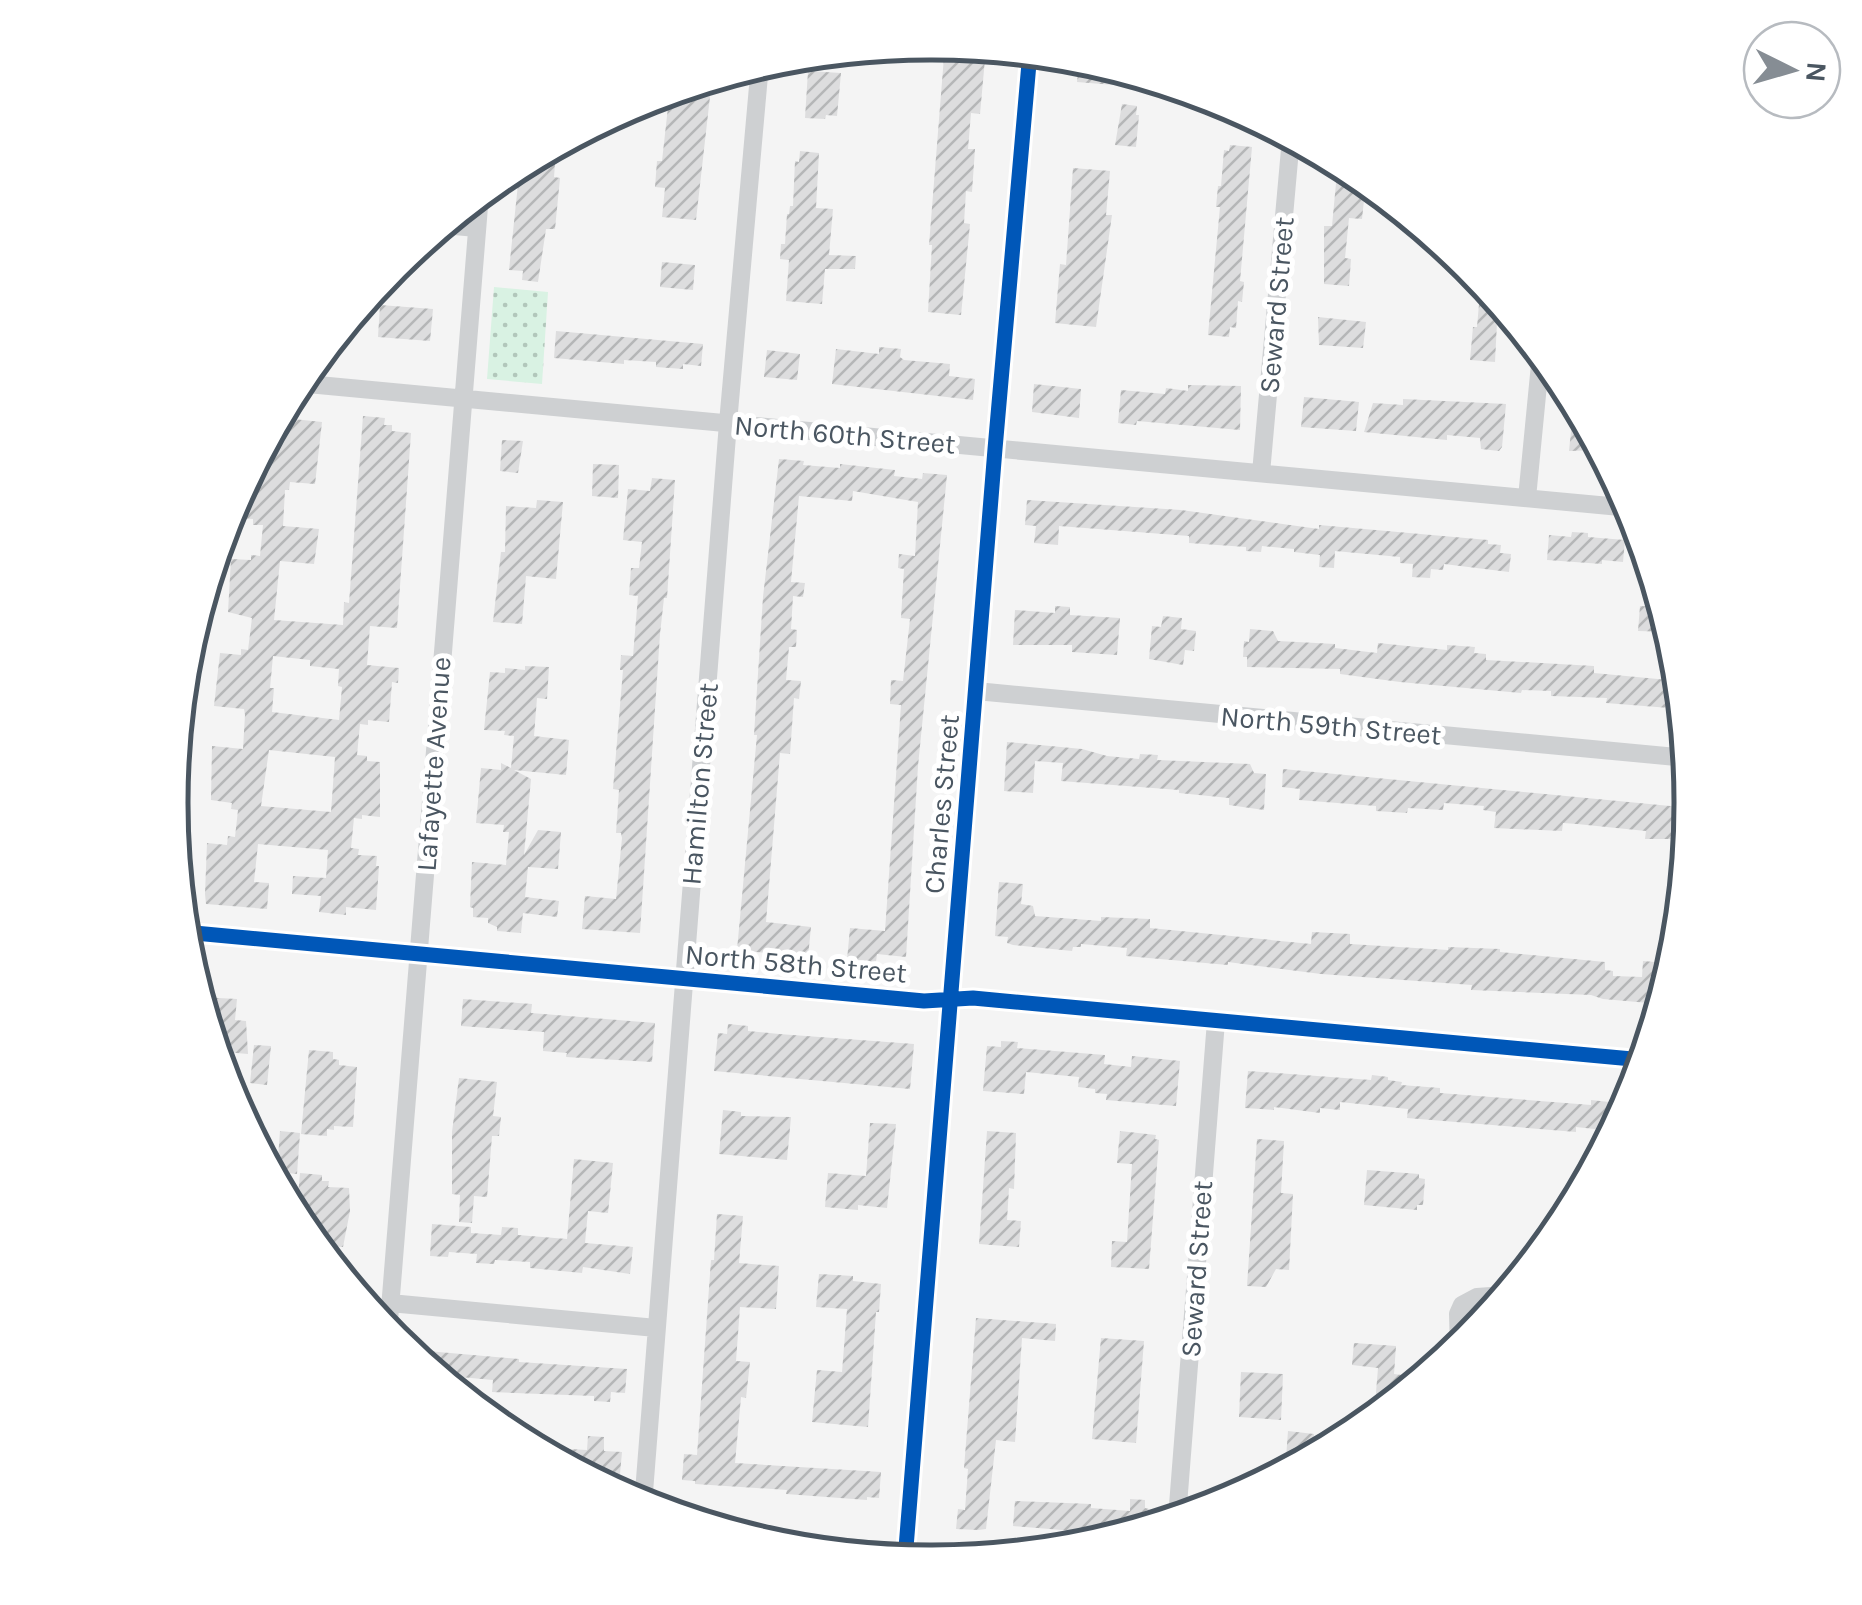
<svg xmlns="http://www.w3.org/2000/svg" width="1862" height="1605" font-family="Karla,sans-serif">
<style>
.grass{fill:url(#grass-dots)}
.building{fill:url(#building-hatch);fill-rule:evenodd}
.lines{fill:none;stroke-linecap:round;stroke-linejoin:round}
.minor{stroke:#ced0d2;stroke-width:18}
.cycleway-casing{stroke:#fff;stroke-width:21}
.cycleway{stroke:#0057b8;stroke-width:15}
.labels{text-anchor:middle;stroke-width:10;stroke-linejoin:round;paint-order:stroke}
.street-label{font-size:28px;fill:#4a5661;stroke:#fff}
.rim{fill:none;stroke:#4a5661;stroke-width:5}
</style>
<defs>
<pattern id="grass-dots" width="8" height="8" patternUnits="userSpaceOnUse" patternTransform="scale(2.5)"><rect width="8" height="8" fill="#d9f2e3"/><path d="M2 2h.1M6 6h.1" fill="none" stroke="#b2c7bb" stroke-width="1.8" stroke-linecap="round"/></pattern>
<pattern id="building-hatch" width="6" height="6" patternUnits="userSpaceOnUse" patternTransform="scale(2.5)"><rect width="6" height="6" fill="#ddddde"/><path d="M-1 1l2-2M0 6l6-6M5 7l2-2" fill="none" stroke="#b5b6b7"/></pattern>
</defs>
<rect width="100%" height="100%" fill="#f4f4f4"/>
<path class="grass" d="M494,287l54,5 -6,92 -55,-5z"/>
<path class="building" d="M945,44l41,4 -6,66 -9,-1 -3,36h7l-3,43 -6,-1 -2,32 6,1 -9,91 -33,-3 4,-67h-3z
M1087,59l28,9 -1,17 -37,-3 2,-20h8z
M808,71l33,2 -4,43 -11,-1 -1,4 -20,-1z
M712,79l-16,141 -34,-3 3,-29 -10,-1 2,-26h5l7,-63 20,2 2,-15z
M1122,104l15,2 -1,9h3l-3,32 -21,-2z
M1230,145l22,2 -12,134 4,1 -2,20 -4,-1 -2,27 -6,-1 -1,10 -21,-2 12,-128h-4l2,-21h3l3,-36 5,1z
M547,150l9,1 -2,26 6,1 -5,51h-9l-8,53 -16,-2 1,-9 -14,-1 11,-105z
M800,151l19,2 -3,55 17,1 -4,46 27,1 -1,13h-30l-3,35 -36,-3 3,-41 -9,-1 1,-15h4l2,-30h2l1,-8h3l2,-45 4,1z
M1338,162l28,19 -4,38 -13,-1 -4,40 6,1 -2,27 -25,-2v-58h8z
M1073,168l37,3 -4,44h6l-16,112 -41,-4 5,-59 6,1z
M662,262l33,3 -2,25 -33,-3z
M1481,281l17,21 -3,60 -25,-2 3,-33h4z
M380,305l53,4 -3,32 -52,-4z
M1318,317l48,5 -3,26 -44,-3z
M556,331l147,13 -2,22 -18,-2v5l-27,-2v-5l-32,-2v4l-70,-6z
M879,347l22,2 -1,8 4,3 46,4 -1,12 26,3 -2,21 -141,-16 4,-35 43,5z
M767,350l33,4 -3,26 -33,-3z
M1034,384l47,5 -2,29 -47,-6z
M1188,385l53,1 -1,44 -103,-9 -1,4 -18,-2 3,-33 44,4 1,-6 22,3z
M292,394l3,1 -2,24 29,3 -7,62 -25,-2 -1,8h-4l-2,36 36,3 -5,35 -34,-3 -6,59 69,5 1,-23 5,1 14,-187 22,2 -1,7h8v6l19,2 -14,195 -27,-2 -3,39 32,3 -1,15 -6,-1 -3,40 -21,-2v5l-8,-1 -3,31 10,1v5l13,1v55l-18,-2v4l-8,-1 -3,30 8,1 -1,6 19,1 -1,10h3l-3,44 -30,-3v8l-27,-3 2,-16 -29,-2 1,-18 33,2 2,-28 -70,-6 -4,38 15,1 -2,26 -61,-5 -1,-10 2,-51 20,2 1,-9 7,1 3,-27 -7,-1 1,-6 -21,-3 1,-54 31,3 2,-34 -1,-6 -30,-3 6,-53 21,2v-6l7,1 4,-32 -24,-6 3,-53 20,1v-5l9,1 3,-31h-10v-6l-18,-1 1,-20 18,-33 11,1 2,-26zM273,656l37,4v6l29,3 -1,17 4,1 -3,33 -67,-8 2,-24h-4zM269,750l66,7 -4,55 -70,-6z
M1304,397l55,5 -3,29 -55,-4z
M1403,399l103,5 -4,43 -3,4 -18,-2 -1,-11 -33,-3v5l-83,-8 9,-29 30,2z
M1574,401l12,23 14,26 -31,1z
M502,440l21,1 -5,32 -18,-2z
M779,459l25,2 -1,4 37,3v-4l55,6 -1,6 28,3 1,-6 24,2 -29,291 -12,191 -29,-3 -1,8 -29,-2 3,-32 35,3 16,-226 -11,-1 1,-24 12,1 7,-62 -9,-1 3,-49 -6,-1 1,-14 16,2 3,-54 -65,-11 -1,10 -53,-5 -8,86 14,1 -2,14 -10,-1 -2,33 6,1 -1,17h-7l-3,33 15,1 -2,18 -5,-1 -4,56 -10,-1 -14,169 45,5 -3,30 -71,-7 20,-215h-3l9,-138z
M593,464l26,1 -1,33 -26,-2z
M652,478l23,2 -8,118h-3l-4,36 -20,299 -58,-4 3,-33 31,3 6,-61 -1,-5h-5l3,-43 -6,-1 10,-119h-3l1,-15 12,1 5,-60 -9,-1 2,-27h8l3,-26 -19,-2 5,-51 22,2z
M537,500l26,2 -7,77 -30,-3 -4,48 -29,-2 8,-70h4l1,-46 30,2z
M1027,500l154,10 138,19v-4l169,15v4l13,1 -1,8 11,1 -2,18 -65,-8 -1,6 -12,-1 -1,9 -18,-1 1,-13 -13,-1v-6l-65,-6 -1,17 -15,-1 1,-12 -26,-3v-3l-32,-3 -1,6 -15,-1v-4l-57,-4v-7l-130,-10 -1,19 -24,-2 2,-17 -11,-1z
M1572,532l16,1v4l37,3 -2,22 -21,-2v4l-55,-4 2,-25 22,2z
M1055,606l15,1v8l50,3 -3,37 -45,-3v-7h-59l2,-35 40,3z
M1640,606l22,1 8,25 -32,-1z
M1163,616l19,2 -1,11 15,2 -2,20 -9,-1 -2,15 -34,-6 3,-33 9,1z
M1250,629l23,2 5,10 57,3v4l42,5 1,-10 69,7v-5l28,2 -1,6 12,1v6l108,6v7l85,8 3,28 -76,-6 1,-5 -56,-2v-5l-29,-1 -1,3 -121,-11 -60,-8v-5l-93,-2v-10h-4l1,-16 5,1z
M525,666l24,1 -2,32 -10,-1 -3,38 35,4 -3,35 -52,-5 17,9 -7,76 14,-25 23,2 -3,37 -30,-2 -3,30 34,4 -2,16 -34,-4 -2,20 -24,-2v-4l-9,-4v-5l-15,-1v-9l-3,-1 2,-45 34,3 3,-33h-6l1,-7 -28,-2 5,-55 20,2v-7l10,5 3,-32 -10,-1 1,-4 -21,-1 6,-58 15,1v-5l20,2z
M1007,742l75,7 25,7 32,3 1,-5 18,1 -1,5 93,4 4,9 12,1 -2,36 -35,-5v-7l-50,-5v-3l-118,-9 2,-18 -28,-2 -2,32 -29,-2z
M1283,769l408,39 -4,31h-42l1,-8 -69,-7 -14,-1 -1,8 -68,-3 2,-16 -13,-2 1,-4 -40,-3 -1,7 -35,-2 -1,5 -31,-2v-5l-77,-6 1,-11 -18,-2z
M999,882l24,2 -2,20 12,2 2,10 66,5v-4l49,2v9l161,16 1,-12 38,2v10l98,6v-3l52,2v3l105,10v8l8,1v5l29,1 1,-16 23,2 -1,10h5l-10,31 -57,-5 -12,-4 -120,-5 1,-5 -151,-11 -93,-12v3l-102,-9 1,-8 -46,-4v3h-8l-1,4 -59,-6 -6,-2 1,-6 -13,-1z
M200,997l37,2 -2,21 11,1 2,33 -23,-2 1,-15 -15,-2z
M463,999l69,5 -1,9 124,10 -3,39 -86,-5 1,-4 -24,-2 1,-19 -83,-6z
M728,1024l20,2v5l31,3 135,10 -4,45 -196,-18 4,-38 9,1z
M1001,1041l17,1 -1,6 88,7 -1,9 27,3 1,-11 48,5 -4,45 -70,-6 1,-6 -12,-1v-4l-17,-2 1,-10 -53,-5 -2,22 -41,-3 4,-45 14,1z
M254,1045l17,1 -4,39 -17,-2z
M309,1050l24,2v7l6,1v5l18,2 -4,60 -19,-1v4l-7,-1v7l-26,-2z
M1248,1071l123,9 1,-5 16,2v3l14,2 -1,3 39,3v5l151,12v-5l36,4 -14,27 -37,-4v5l-169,-14 1,-9 -68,-7v8l-20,-2v5l-46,-6v3l-29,-2z
M459,1078l38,4 -4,34 8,1 -2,19h-7l-5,61 -13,-1 -2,27 -13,-1 1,-27 -8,-1v-62z
M723,1110l18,2v4l50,1 -4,43 -68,-6z
M870,1123l26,1 -9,84 -29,-3v5l-33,-3 3,-34 38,3z
M280,1131l20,2 -3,41 -20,-2z
M987,1131l29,2 -2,56 -5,-1 -2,32 14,1 -2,26 -40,-3z
M1120,1131l36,4 -1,4 4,1 -10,129 -38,-2 1,-26 15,1 5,-78 -15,-1z
M1257,1139l27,2 -3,52 12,1 -4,76 -13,-1 -10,18 -19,-1z
M574,1159l39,4 -5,50 -20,-2 -3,32 48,4 -3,27 -47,-7 -1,6 -52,-5v-6l-35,-2 -1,4 -18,-1 1,-9 -28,-2 -1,5 -18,-1 2,-32 39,3v6l30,2 1,-8 16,1v7l49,4z
M1367,1170l52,4v4l6,1 -2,26h-6v5l-53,-5z
M300,1173l22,2v6h7l-1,6 21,1 1,23 -7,36 -27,-2 -17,-21 -3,-5z
M717,1214l26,2 -4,47 40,3 -3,43 -36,-2 -4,54 14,1 -4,36 -5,-1 -6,66 146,9 -2,26 -12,-1v3l-81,-6 1,-4 -92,-6v-3l-13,-1 2,-26 13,1 14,-195h3z
M819,1274l34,2v5l28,3 -2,28h-3l-8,115 -56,-5 5,-52 25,2 5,-63 -31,-2z
M976,1318l80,6 -1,17 -33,-3 -7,104 -19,-2 -10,89 -8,1 -22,-1 2,-20 7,1 3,-41 -4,-1z
M1101,1338l43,3 -8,102 -44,-4z
M1354,1343l42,3 -2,28 8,1 -2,21 -26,21 4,-49 -26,-3z
M427,1351l92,8v3l108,7 -2,24 -14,-1 -1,10 -16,-1v-5l-102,-4 1,-12 -33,-3v6l-16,-2 -18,-15z
M1241,1372l42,2 -2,46 -42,-3z
M1288,1431l26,3 -2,23 -7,3 -19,-2z
M588,1436l16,1v14l18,1 -2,22h-38l-49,-27 54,3z
M1130,1499l15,1v8l4,1 -2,18 -24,8 -110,-9 2,-25 76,3v4l39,3z"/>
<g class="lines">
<path class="minor" d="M443,225l34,3
M297,383l1334,125
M1261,473l30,-335
M1527,498l14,-144
M976,691l711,67
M184,932l740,69 49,-3 670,62
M390,1303l266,25
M388,1333l92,-1139
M1459,1348l-1,-34 4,-9 15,-8 28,-2
M643,1505l85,-1082 32,-359
M1177,1518l39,-497
M752,1539l220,19
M905,1560l90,-1111 35,-397"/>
<defs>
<path id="cycleway" d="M184,932l740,69 49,-3 670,62
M905,1560l90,-1111 35,-397"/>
</defs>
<use href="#cycleway" class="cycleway-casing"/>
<use href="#cycleway" class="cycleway"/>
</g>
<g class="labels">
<g class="street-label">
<text transform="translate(1276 305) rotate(-85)" y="10">Seward Street</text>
<text transform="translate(845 434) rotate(5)" y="10">North 60th Street</text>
<text transform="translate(1331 725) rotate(5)" y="10">North 59th Street</text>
<text transform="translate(433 764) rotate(-86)" y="10">Lafayette Avenue</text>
<text transform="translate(699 784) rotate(-85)" y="10">Hamilton Street</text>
<text transform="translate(941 804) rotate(-85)" y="10">Charles Street</text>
<text transform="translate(796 963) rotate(5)" y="10">North 58th Street</text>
<text transform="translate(1196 1269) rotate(-86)" y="10">Seward Street</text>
</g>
</g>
<path d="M0 0H1862V1605H0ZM930 60H932A742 742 0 0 1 1674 802V803A742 742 0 0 1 932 1545H930A742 742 0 0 1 188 803V802A742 742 0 0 1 930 60Z" fill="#fff" fill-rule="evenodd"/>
<path class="rim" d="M930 60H932A742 742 0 0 1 1674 802V803A742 742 0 0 1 932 1545H930A742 742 0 0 1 188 803V802A742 742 0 0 1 930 60Z"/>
<g transform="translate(1792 70) rotate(95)"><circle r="48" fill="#ffffff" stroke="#b7bbc0" stroke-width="2.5"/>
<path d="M0-8L18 38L0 25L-18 38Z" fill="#868d94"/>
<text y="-15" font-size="28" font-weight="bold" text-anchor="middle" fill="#4a5661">N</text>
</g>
</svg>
